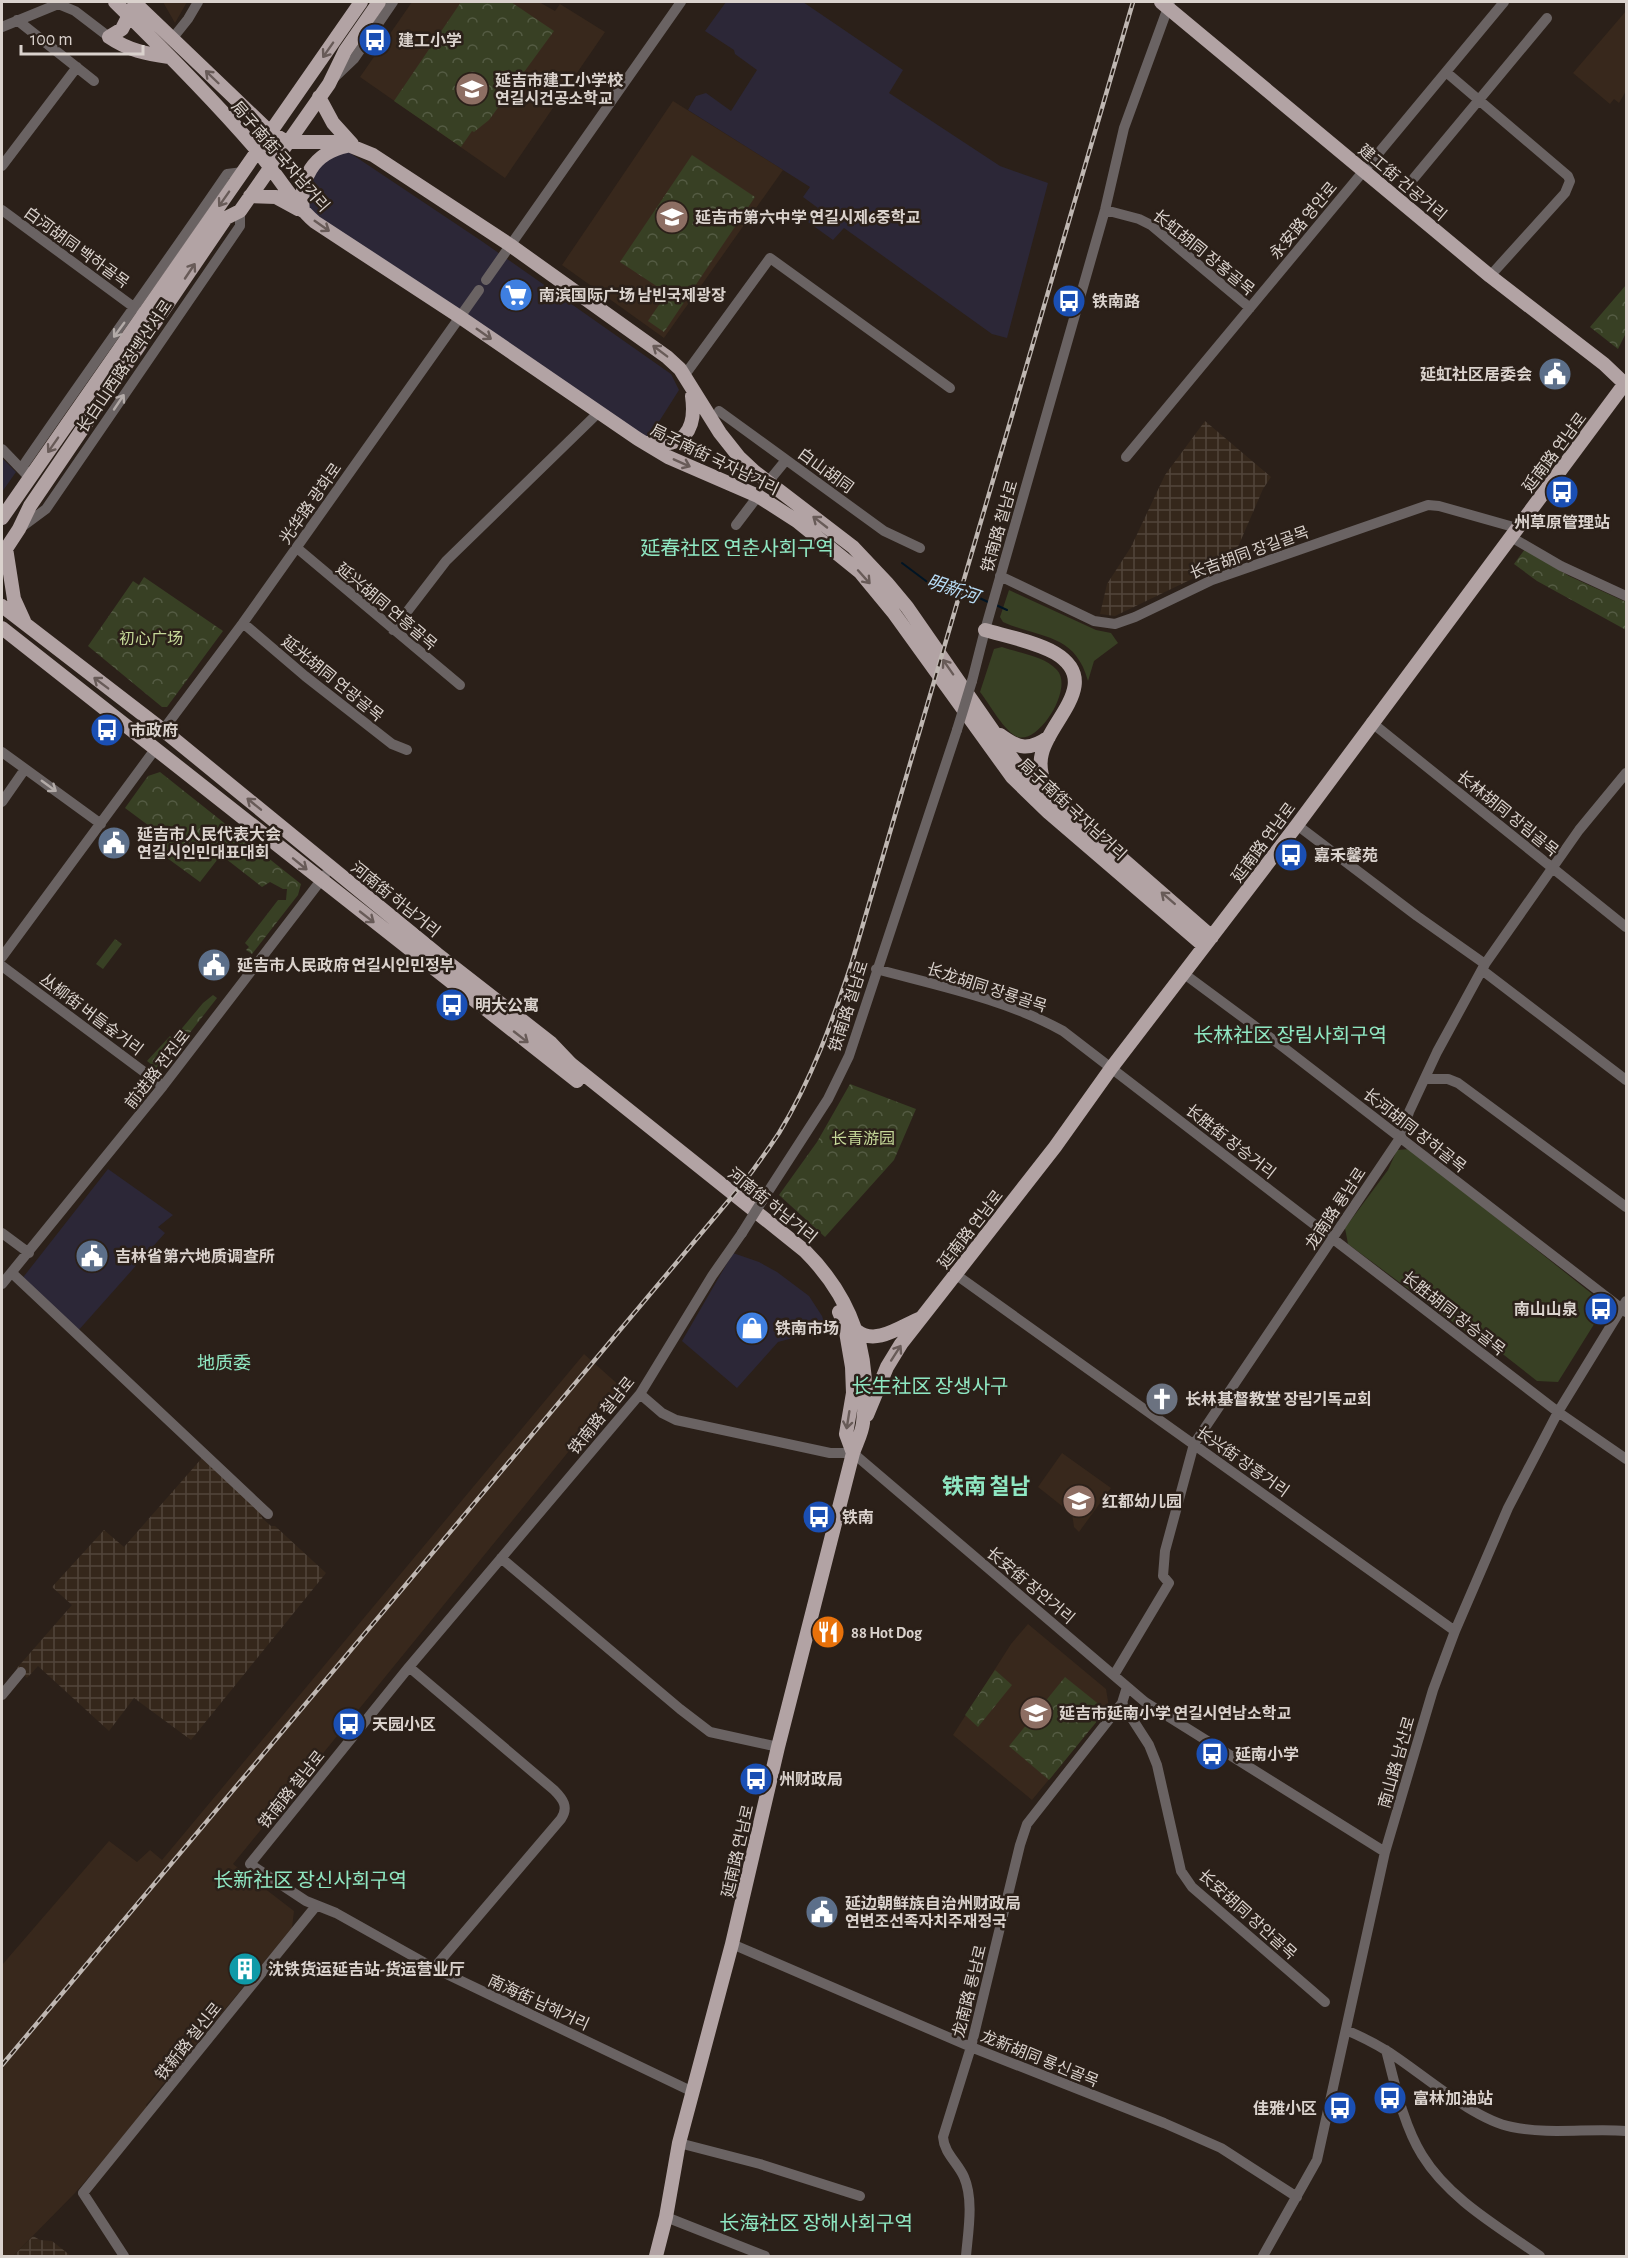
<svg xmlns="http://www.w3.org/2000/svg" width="1628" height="2258" font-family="'Alegreya Sans','Noto Sans SC','Noto Sans KR',sans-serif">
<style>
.commercial{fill:#2c2737}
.industrial{fill:url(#industrial-grid)}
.built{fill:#38281c}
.grass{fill:#384024}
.forest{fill:url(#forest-crowns)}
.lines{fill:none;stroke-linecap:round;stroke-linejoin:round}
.stream{stroke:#001424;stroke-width:2}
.minor{stroke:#6a6363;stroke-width:10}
.major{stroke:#b2a3a4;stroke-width:14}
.rail-casing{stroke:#bfb7b2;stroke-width:4.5}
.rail{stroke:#2b2019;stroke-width:2;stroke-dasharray:7;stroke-linecap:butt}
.minor-bridge{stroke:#6a6363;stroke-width:10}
.oneway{stroke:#685b58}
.oneway2{stroke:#b3aba8}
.labels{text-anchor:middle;stroke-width:5;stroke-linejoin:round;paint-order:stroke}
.poi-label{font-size:16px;font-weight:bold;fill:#dad2cd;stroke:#2b2019;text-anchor:start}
.street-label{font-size:16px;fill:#dad2cd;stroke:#2b2019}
.park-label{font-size:16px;fill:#c6d999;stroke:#2b2019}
.water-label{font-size:18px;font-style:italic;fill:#b7dbf5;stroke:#2b2019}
.neighbourhood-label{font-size:18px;fill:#8fe7c2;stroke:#2b2019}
.quarter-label{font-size:20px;fill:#8fe7c2;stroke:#2b2019}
.district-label{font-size:22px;font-weight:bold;fill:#8fe7c2;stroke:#2b2019}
</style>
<defs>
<pattern id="industrial-grid" width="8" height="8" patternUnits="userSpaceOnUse" patternTransform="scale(1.5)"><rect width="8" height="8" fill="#35271b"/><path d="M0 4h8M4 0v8" fill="none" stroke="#52453b"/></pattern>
<pattern id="forest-crowns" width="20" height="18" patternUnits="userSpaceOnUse" patternTransform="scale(1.5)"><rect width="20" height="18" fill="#384024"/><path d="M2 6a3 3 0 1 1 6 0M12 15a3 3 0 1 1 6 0" fill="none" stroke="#545b43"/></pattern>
</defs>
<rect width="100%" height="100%" fill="#2b2019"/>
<path class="commercial" d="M726,2h77l100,68 -14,23 111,73 48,17 -41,155 -15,-4 -148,-106 -11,12 -25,-18 10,-14 -15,-11 7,-10 -122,-77 8,-14 10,-3 25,18 26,-41 -22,-16 -1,-4 -29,-19z
M347,151l136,91 188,132 8,16 -31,49 -338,-226 -3,-22 8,-20 14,-12z
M2,458l14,14 -14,20z
M108,1169l65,46 -15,12 7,6 -88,99 -56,-52z
M733,1253l26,9 18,10 32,24 13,20 4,13 -48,13 -41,46 -55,-47z"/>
<path class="industrial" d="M1205,421l66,56 -8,12 -32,74 -14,4 -102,49 -15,-2 7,-30 24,-37 34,-72z
M202,1458l59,55 1,5 9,8h4l51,47 -135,167 -57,-42 -25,33 -71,-65 -11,12 -10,-10 55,-63 -20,-18 52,-57 20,17z
M33,2236l7,4 12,1 19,15h-58z"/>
<path class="built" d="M163,2h24l-12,21z
M412,2h127l16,9 5,-7 45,28 -100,146 -145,-101z
M1626,11v80l-7,12 -5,-4 -4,5 -37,-31z
M673,101l110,69 -119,168 -102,-73z
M584,1354l37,33 -388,477 61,47 -2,17 -146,177 2,4 -73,84 -62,63h-11v-291l107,-124 28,21 13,-12 12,10z
M1062,1453l49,35 -32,44 -5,-5 -2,-13 -34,-27z
M1028,1624l78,65 3,18 -77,93 -79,-65 58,-91z"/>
<path class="grass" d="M1009,590l87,40 15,3 7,10 -24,18 -6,20c-13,-48 -47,-42 -85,-59l-3,-5z
M1002,647c17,6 43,9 55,23 17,18 -18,74 -39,67 -13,-4 -29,-34 -38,-45l14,-43z
M1410,1149l196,156 -48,77 -21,-1 -51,-40 -5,2 -133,-99 -3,-16 43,-58 9,-20z"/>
<path class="forest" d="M461,2h50l43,29 -65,89 -15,12 -2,-1 -11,16 -67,-46z
M692,155l63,42 -91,135 -16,-11 19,-28 -47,-31z
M1626,285v48l-8,16 -28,-22z
M1525,549l44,27 57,26v28l-89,-49 -23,-17z
M144,577l79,54 -56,76h-5l-74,-61 45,-65 6,4z
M160,772l141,112 -3,11 -46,59 -6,-4 3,-3 -4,-4 33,-43h8l1,-11h-4l-13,-7 -8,5 -41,-32 -21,27 -52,-38 8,-13 -31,-23 23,-32z
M115,939l7,5 -19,25 -7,-5z
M213,995l4,3 -57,73 -13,-10 23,-25 3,3 30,-36z
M850,1084l66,25 -22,51 -69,77 -46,-42 38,-53z
M995,1670l17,15 -34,42 -13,-12z
M1065,1677l41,33 -57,70 -40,-34z"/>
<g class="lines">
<path class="stream" d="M902,563l28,21 26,3 32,15
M996,605l11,5"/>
<path class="minor" d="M17,20l77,61
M2,27l56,-23 17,7 34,26
M172,39l16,-20 10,-17
M1446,72l122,104 2,5 -5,12 -75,83
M333,79l21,-20 39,-57
M2,166l75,-99
M1414,178l133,-160
M2,210l133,98
M1105,210l34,9 12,6 99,83
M486,280l195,-278
M684,376l86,-118 180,130
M719,411l165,120 36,17
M2,449l24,25
M1126,457l378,-455
M30,479l-7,-13c67,-98 137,-194 204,-292l16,-2
M768,482l18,-22
M736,525l22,-29
M19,529l27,-20 194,-283v-15
M1511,537l50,29 65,30
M297,548l163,137
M1000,576l94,45 21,3 20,-7 77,-37 216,-75 11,1 78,22
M243,623l62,53 87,68 15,6
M393,630l53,-69 152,-148
M972,681l13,-51 120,-420 19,-82 46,-126
M1371,722l255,205
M163,730l80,-107 236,-333
M2,752l99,72
M2,802l23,-33
M1297,825l120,91 68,48
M2,957l154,-209
M2,966l161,120
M876,969c63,17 129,30 187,62l495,381 68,47
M1482,970l144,110
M1183,973l100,74 343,265
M1425,1079h23l10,4 168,124
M762,1201l66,-102 21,-43 108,-326
M2,1233l27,20
M12,1273l256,241
M955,1274l500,357
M2,1284l161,-198 162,-211
M640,1394l22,19 14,7 154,33h23l292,249 240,150
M501,1558l179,151 30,23 68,15
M409,1667l145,123c9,9 15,17 7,29l-127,149
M1114,1675l55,-92 -6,-7 2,-25 29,-107 206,-306 9,-26 28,-60 48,-88 94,-134 47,-57
M2,1695l19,-23
M1122,1703l27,42 8,20 24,106 11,16 133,115
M732,1944l239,103 193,76 57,25 76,49
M1346,2030c14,6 28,13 41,21 35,22 85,68 125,76 38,8 77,1 114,4
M1386,2050c9,34 17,74 36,105 27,44 77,72 118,101
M693,2092l-259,-124 -98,-55 -30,-12 -56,-37 159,-197 231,-273 72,-118 30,-43
M679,2143l81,21 100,32
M666,2217l99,39
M124,2256l-41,-63 233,-287
M966,2256c2,-24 8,-56 -2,-79 -6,-14 -20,-24 -21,-40l28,-90 49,-202 7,-21 95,-121 5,-16
M1263,2256l54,-96 68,-308 48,-162 22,-59 53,-123 50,-96 68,-111"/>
<path class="major" d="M115,2c48,47 96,95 140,146 21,24 36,53 60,74l145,95 178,122 30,18 90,39 39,25 63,51 33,40 119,165 36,35 156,134
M134,2l136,130 17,10h54l32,13 137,90 157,112 13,12 40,64 19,24 16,15 98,75 34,36 20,24 107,154 10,12 188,164
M1161,2l329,274 114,88 21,20
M129,15l-7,14 -13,8c19,13 37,17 60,20
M319,97l14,26 19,21
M250,196l26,1 22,12
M303,211c-4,-32 10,-58 44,-65
M646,443c37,6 51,-12 46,-47
M2,518l359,-516
M6,548l8,51 10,22
M2,555l17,-26 11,-23 196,-288 14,-7 89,-127 16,-33 34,-49
M2,606l161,124 274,224 114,89 20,21 234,187c48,48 67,105 58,172 -1,10 -7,21 -10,30l-75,294 -46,197 -53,199 -13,74 -10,39
M2,628l575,453
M985,630c21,6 51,12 70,23 48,29 -5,67 -13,100 -4,14 1,28 6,41
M1000,735c19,14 29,16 49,2
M839,1312l6,14 7,41 1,26 -7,41 7,19
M857,1331c19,15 44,-5 64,-13
M867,1415l20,-48 14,-23 154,-197 57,-80 185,-242 329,-443"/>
<defs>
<path id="rail" d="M2,2065l739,-879c13,-17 26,-35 38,-53 32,-52 54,-113 73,-171l281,-960"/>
</defs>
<use href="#rail" class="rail-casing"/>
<use href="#rail" class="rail"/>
<path class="minor-bridge" d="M957,730l15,-49
M742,1233l20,-32"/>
</g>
<defs><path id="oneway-shaft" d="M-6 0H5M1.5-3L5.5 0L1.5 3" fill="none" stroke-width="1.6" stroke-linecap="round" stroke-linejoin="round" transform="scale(1.5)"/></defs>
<g class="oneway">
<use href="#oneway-shaft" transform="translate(328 50) rotate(125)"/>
<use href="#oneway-shaft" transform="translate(212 77) rotate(-136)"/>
<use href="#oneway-shaft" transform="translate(224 199) rotate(125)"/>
<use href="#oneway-shaft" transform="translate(322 226) rotate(35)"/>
<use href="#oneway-shaft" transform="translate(190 271) rotate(-56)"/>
<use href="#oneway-shaft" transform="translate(484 334) rotate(35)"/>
<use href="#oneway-shaft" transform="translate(660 351) rotate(-143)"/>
<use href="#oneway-shaft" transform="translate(53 445) rotate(125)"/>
<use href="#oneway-shaft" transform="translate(682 463) rotate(24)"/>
<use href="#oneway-shaft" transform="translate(820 522) rotate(-142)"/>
<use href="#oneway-shaft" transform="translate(864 577) rotate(48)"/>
<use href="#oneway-shaft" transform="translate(948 667) rotate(-125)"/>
<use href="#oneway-shaft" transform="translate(101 683) rotate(-143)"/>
<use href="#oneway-shaft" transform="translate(254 804) rotate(-141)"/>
<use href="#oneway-shaft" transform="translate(300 864) rotate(39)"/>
<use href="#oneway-shaft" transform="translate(1168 898) rotate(-139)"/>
<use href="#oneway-shaft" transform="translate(367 917) rotate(38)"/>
<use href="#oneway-shaft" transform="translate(521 1037) rotate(38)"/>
<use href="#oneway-shaft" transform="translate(896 1353) rotate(-57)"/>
<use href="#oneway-shaft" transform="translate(848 1420) rotate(99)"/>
</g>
<g class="oneway2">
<use href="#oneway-shaft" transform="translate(119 330) rotate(126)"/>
<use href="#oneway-shaft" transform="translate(119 402) rotate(-56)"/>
<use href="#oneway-shaft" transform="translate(49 786) rotate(36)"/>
</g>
<defs>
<symbol id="bus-disc" viewBox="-11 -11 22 22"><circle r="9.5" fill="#1a4fb4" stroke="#2b2019"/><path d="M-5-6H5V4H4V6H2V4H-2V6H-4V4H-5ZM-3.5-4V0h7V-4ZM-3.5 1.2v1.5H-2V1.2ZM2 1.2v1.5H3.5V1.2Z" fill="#fff"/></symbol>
<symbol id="school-disc" viewBox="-11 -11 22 22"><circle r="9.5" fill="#8d6e63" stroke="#2b2019"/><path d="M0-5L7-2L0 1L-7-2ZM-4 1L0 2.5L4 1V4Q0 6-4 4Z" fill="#fff"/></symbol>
<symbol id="supermarket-disc" viewBox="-11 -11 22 22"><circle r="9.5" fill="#3f7fe0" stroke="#2b2019"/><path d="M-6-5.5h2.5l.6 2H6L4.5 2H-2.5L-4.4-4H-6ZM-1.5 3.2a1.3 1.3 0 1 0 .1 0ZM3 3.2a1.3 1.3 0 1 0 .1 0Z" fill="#fff"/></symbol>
<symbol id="civic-disc" viewBox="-11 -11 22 22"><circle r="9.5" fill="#5c6f8a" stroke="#2b2019"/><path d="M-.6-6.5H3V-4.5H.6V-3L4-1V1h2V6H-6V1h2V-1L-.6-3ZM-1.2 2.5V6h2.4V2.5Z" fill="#fff"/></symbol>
<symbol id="shop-disc" viewBox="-11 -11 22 22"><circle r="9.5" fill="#3f7fe0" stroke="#2b2019"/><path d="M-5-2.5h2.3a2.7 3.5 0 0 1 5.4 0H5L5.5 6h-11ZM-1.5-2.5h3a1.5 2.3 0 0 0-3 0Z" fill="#fff"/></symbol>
<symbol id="church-disc" viewBox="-11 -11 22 22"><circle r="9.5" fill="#6b7280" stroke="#2b2019"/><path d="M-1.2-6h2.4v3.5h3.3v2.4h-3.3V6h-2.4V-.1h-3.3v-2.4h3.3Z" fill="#fff"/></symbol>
<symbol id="restaurant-disc" viewBox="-11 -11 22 22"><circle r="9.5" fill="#e8710a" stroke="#2b2019"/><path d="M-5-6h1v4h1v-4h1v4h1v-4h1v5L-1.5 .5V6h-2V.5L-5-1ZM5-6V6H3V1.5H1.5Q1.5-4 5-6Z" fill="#fff"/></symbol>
<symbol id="building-disc" viewBox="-11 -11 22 22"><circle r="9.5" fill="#0f9aa8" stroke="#2b2019"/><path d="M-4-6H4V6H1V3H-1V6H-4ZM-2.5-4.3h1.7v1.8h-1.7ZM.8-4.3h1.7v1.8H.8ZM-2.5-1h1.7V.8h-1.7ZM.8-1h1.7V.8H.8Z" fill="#fff"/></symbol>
</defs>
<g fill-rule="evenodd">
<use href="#bus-disc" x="356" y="21" width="38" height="38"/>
<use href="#school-disc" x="453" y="70" width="38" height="38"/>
<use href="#school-disc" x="653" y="198" width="38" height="38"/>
<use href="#supermarket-disc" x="497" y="276" width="38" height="38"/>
<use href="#bus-disc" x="1050" y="282" width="38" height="38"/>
<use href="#civic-disc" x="1536" y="355" width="38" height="38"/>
<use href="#bus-disc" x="1543" y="473" width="38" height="38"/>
<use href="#bus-disc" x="88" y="711" width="38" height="38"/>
<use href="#civic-disc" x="95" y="824" width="38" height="38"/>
<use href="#bus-disc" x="1272" y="836" width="38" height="38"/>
<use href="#civic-disc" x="195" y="946" width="38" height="38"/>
<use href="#bus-disc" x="433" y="986" width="38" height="38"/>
<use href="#civic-disc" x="73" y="1237" width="38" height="38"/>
<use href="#bus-disc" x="1582" y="1290" width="38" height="38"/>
<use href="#shop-disc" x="733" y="1309" width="38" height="38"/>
<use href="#church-disc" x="1143" y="1380" width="38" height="38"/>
<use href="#school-disc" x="1060" y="1482" width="38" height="38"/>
<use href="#bus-disc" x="800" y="1498" width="38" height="38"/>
<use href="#restaurant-disc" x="809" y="1613" width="38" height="38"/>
<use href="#school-disc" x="1017" y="1694" width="38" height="38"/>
<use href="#bus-disc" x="330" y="1705" width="38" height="38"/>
<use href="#bus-disc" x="1193" y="1735" width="38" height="38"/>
<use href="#bus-disc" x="737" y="1760" width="38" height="38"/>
<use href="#civic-disc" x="803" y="1893" width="38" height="38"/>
<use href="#building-disc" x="226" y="1950" width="38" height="38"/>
<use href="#bus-disc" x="1371" y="2079" width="38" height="38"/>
<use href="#bus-disc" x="1321" y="2089" width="38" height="38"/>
</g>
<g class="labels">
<g class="poi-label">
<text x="398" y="46">建工小学</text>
<text x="495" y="86">延吉市建工小学校<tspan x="495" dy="18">연길시건공소학교</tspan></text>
<text x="695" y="223">延吉市第六中学 연길시제6중학교</text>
<text x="539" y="301">南滨国际广场 남빈국제광장</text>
<text x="1092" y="307">铁南路</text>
<text x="1532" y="380" text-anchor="end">延虹社区居委会</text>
<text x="1562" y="528" text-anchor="middle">州草原管理站</text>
<text x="130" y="736">市政府</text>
<text x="137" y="840">延吉市人民代表大会<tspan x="137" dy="18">연길시인민대표대회</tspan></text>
<text x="1314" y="861">嘉禾馨苑</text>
<text x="237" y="971">延吉市人民政府 연길시인민정부</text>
<text x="475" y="1011">明大公寓</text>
<text x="115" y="1262">吉林省第六地质调查所</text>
<text x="1578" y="1315" text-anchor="end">南山山泉</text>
<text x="775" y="1334">铁南市场</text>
<text x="1185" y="1405">长林基督教堂 장림기독교회</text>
<text x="1102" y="1507">红都幼儿园</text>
<text x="842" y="1523">铁南</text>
<text x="851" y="1638">88 Hot Dog</text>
<text x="1059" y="1719">延吉市延南小学 연길시연남소학교</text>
<text x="372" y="1730">天园小区</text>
<text x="1235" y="1760">延南小学</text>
<text x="779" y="1785">州财政局</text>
<text x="845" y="1909">延边朝鲜族自治州财政局<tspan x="845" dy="18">연변조선족자치주재정국</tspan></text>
<text x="268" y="1975">沈铁货运延吉站-货运营业厅</text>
<text x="1413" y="2104">富林加油站</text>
<text x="1317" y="2114" text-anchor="end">佳雅小区</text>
</g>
<g class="street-label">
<text transform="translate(281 156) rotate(49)" y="6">局子南街 국자남거리</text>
<text transform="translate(1403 182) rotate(40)" y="6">建工街 건공거리</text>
<text transform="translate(1303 220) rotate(-50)" y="6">永安路 영안로</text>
<text transform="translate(77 247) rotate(36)" y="6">白河胡同 백하골목</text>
<text transform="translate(1204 252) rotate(39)" y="6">长虹胡同 장홍골목</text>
<text transform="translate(124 366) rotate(-56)" y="6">长白山西路 장백산서로</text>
<text transform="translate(1554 452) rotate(-53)" y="6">延南路 연남로</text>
<text transform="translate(715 459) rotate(26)" y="6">局子南街 국자남거리</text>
<text transform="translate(826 470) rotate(36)" y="6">白山胡同</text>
<text transform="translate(310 503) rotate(-55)" y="6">光华路 광화로</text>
<text transform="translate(999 526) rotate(-74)" y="6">铁南路 철남로</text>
<text transform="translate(1249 552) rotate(-20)" y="6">长吉胡同 장길골목</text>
<text transform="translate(387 606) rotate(40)" y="6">延兴胡同 연흥골목</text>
<text transform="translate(333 678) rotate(39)" y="6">延光胡同 연광골목</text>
<text transform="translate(1073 809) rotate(43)" y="6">局子南街 국자남거리</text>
<text transform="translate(1508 813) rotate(39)" y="6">长林胡同 장림골목</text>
<text transform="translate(1263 842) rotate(-53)" y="6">延南路 연남로</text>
<text transform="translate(396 899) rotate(39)" y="6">河南街 하남거리</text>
<text transform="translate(987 987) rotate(18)" y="6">长龙胡同 장룡골목</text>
<text transform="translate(848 1006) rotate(-72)" y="6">铁南路 철남로</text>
<text transform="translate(92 1014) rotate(37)" y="6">丛柳街 버들숲거리</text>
<text transform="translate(157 1069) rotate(-52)" y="6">前进路 전진로</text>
<text transform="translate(1415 1130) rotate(38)" y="6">长河胡同 장하골목</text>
<text transform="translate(1231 1141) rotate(38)" y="6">长胜街 장승거리</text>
<text transform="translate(773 1205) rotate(39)" y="6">河南街 하남거리</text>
<text transform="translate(1335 1208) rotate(-56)" y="6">龙南路 룡남로</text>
<text transform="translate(970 1229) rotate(-52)" y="6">延南路 연남로</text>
<text transform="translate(1454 1313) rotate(38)" y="6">长胜胡同 장승골목</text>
<text transform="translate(601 1415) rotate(-51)" y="6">铁南路 철남로</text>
<text transform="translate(1243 1461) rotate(35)" y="6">长兴街 장흥거리</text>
<text transform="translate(1031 1585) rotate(40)" y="6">长安街 장안거리</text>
<text transform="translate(1396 1762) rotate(-74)" y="6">南山路 남산로</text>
<text transform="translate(291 1789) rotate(-51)" y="6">铁南路 철남로</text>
<text transform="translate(737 1851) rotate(-77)" y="6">延南路 연남로</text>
<text transform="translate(1248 1914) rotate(42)" y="6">长安胡同 장안골목</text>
<text transform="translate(969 1991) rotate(-76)" y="6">龙南路 룡남로</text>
<text transform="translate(539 2002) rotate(25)" y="6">南海街 남해거리</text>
<text transform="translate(188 2041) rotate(-51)" y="6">铁新路 철신로</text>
<text transform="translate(1040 2058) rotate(22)" y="6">龙新胡同 룡신골목</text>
</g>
<g class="park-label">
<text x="151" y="644">初心广场</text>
<text x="863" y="1144">长青游园</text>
</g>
<g class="water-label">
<text transform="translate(953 589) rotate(19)" y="6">明新河</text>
</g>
<g class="neighbourhood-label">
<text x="224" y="1369">地质委</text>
</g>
<g class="quarter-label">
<text x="737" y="555">延春社区 연춘사회구역</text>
<text x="1290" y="1042">长林社区 장림사회구역</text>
<text x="930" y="1393">长生社区 장생사구</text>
<text x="310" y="1887">长新社区 장신사회구역</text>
<text x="816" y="2230">长海社区 장해사회구역</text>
</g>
<g class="district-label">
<text x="986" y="1494">铁南 철남</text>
</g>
</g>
<rect width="1628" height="2258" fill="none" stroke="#dad2cd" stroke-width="6"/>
<path d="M21 45v9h122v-9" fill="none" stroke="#dad2cd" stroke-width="3"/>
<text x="30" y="45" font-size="18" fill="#dad2cd" stroke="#2b2019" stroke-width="4.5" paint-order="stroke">100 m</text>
</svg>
